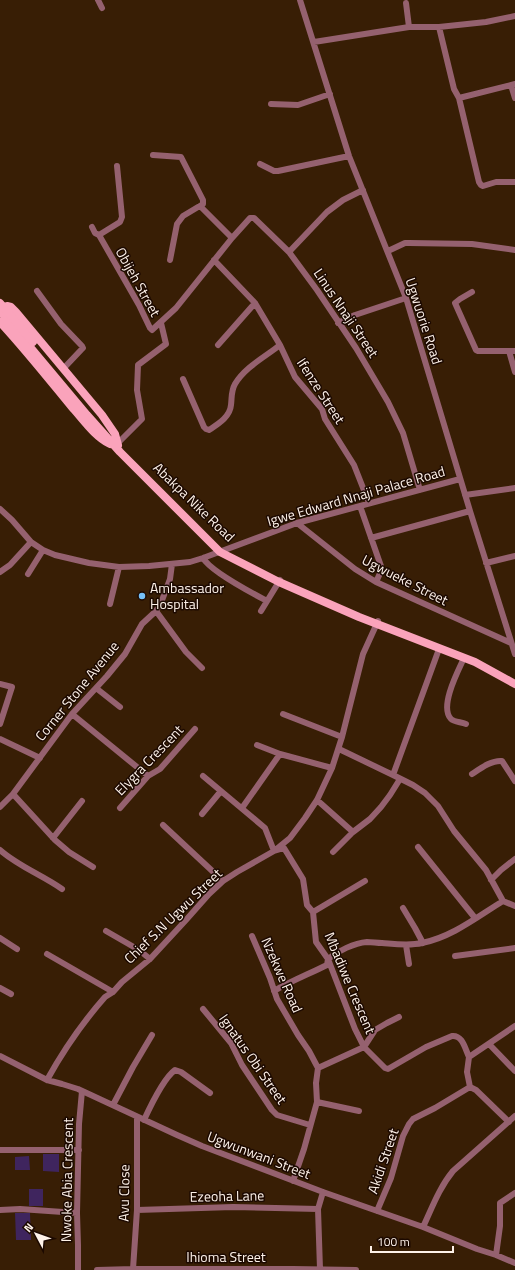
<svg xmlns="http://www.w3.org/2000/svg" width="515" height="1270" font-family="'Titillium Web',sans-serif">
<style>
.green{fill:#3f255e}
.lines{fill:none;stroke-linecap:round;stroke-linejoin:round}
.minor{stroke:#95616f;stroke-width:6}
.major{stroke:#faa3bb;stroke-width:8}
.major-bridge{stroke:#faa3bb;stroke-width:8}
.poi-dot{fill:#76c0f7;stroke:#1c0900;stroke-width:1.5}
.labels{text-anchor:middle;stroke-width:3;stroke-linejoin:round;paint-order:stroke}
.street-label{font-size:14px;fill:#fef2e9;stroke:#1c0900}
.poi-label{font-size:14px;fill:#fef2e9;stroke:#1c0900;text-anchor:start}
</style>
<rect width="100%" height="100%" fill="#381e05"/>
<path class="green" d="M43,1154h16v18l-16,-1z
M29,1156l1,14h-15v-13z
M29,1189h14v17h-14z
M15,1213h15l1,27h-15z"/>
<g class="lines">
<path class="minor" d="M98,0l4,8
M300,0l49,156 57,142 64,213 45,143
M406,3l3,24
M439,27l15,62 5,9 20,84 2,3 2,1 13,-4h19
M314,42l95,-15h30l47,-5 29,-6
M511,85l4,13
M459,98l56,-14
M271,104l27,1 32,-11
M153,155l28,2 22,43v4l-20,12 -6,8 -7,36
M260,164l14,7h4l71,-15
M200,206l32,32
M92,227l3,6 4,2 40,70 11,23 2,2 24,-22 56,-70 18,-20h4l35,34 28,38 39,58 32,54 15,31 17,57
M99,235l21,-13 2,-5 -5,-51
M388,251l17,-8h4l63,1 43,6
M289,252l38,-40 16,-12 20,-10
M214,260l41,43 25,42 15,32 27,32 3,10 29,46 15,38
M37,291l24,33 21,22 1,2 -2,2 -18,19
M472,292l-12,7 -5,4 21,47 2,1h37
M338,323l17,-8 51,-17
M218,345l37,-42
M509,351l6,21
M183,379l21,48 2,2 3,1c9,-6 21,-13 22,-25 1,-8 0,-14 4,-21 10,-17 30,-27 45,-39
M118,443l24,-24 -5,-29 1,-25 28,-21 -5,-21
M465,495l50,-7
M360,506l22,63 -6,13
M0,509l12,11 19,22 12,8 12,5 34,8 30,4 30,-1 41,-4 13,-4 94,-35 163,-44
M297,523l58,46 21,13 135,61
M371,538l99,-27
M203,558c8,14 49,35 64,43
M486,563l29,-7
M0,572l10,-7 21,-23
M28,574l15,-24
M110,604l9,-37
M156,611l30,41 16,16
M261,611l19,-31
M464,658c-6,13 -25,49 -13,61 3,3 10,3 15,5
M0,684l12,3 -12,37
M96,688l24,19
M72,714l76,62
M283,714l59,23
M0,739l40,19
M339,749l54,26 20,10 12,8 13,13 16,25 32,39 17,31 12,5
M280,754l52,14
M472,774c9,-6 20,-14 30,-13l13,20
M393,775l46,-126
M203,776l62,52 9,23 10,-3 19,31 4,26 6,7 3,30 12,17 27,70 9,18 21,21 3,1 38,-22 26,-11c11,-1 13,13 17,21l46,-31
M13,794l42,46 14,12 24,15
M317,800l36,32
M0,807l13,-13 59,-80 35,-38 18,-22 17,-30 14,-13 5,-8 9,-24 2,-15
M120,808l28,-32 12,-7 35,-40
M242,808l38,-54 -23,-9
M202,814l19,-23
M163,825l60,56
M53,838l29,-37
M418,847l57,71
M0,850c18,16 42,25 62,39
M333,852l20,-20 17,-13 11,-12 9,-12 10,-16
M491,880l10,-10 14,-11
M403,908l12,20 8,15
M313,912l52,-31
M106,931l33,19 11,9
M252,936l18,42 7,21 21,36 11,16 9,17 -2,15 1,19 -13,47 -11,32
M0,938l17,11
M406,945l3,19
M47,954l66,38
M455,956l60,-8
M0,988l11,6
M274,991c17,-10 35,-17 53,-26l1,-6c10,-8 26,-16 39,-17 5,0 10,1 15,1 13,1 27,3 40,0 30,-6 55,-26 81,-42
M203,1009l28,34 11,22 30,45 5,5 33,10
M489,1044l26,27
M0,1056l47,24 15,4 16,5 99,46 25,11 121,46 100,35 54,22 19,6 19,8
M318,1068l46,-21 11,-17 12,-7 12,-6
M47,1080c16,-29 36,-58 58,-83l8,-5 9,-10 28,-23 36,-39 23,-26 14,-13 14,-9 37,-21 16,-13 15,-20 12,-18 15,-32 10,-31 21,-83 15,-33
M470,1087l6,3 33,32
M317,1102l42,9
M113,1105l20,-38 19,-32
M144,1120c6,-13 20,-42 31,-50l6,2 29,21
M0,1150h79
M0,1210l20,-1 57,4
M137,1210l96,-3 85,2
M377,1211l14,-33 12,-42 6,-12 4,-5 22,-11 35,-21 -3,-15 2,-15
M423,1227c9,-19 16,-39 30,-56l62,-55
M496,1255l4,-29v-23l15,-10
M133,1269l4,-59v-93
M320,1269l-2,-60 5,-17
M78,1270v-25l-1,-32 2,-89 3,-33
M97,1270l36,-1h160l63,1"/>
<path class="major" d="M0,308l7,-2 4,1 5,5 86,103 13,19 3,11
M0,311l87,104 33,37 100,100 59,30 80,35 116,45 40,22
M0,322c25,27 48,56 71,84 12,13 23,30 39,38"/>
<path class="major-bridge" d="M0,303l33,39"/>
</g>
<circle class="poi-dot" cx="142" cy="596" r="4"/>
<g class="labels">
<g class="street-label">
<text transform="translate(138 282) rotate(61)" y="5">Obijeh Street</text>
<text transform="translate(346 313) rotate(56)" y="5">Linus Nnaji Street</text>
<text transform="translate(424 321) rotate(72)" y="5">Ugwuorie Road</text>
<text transform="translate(321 391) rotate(57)" y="5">Ifenze Street</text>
<text transform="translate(356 496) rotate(-16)" y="5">Igwe Edward Nnaji Palace Road</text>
<text transform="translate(194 502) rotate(44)" y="5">Abakpa Nike Road</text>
<text transform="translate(405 580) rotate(27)" y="5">Ugwueke Street</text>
<text transform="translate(77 691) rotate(-51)" y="5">Corner Stone Avenue</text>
<text transform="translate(149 760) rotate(-46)" y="5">Elygra Crescent</text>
<text transform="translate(173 916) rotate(-44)" y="5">Chief S.N Ugwu Street</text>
<text transform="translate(282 975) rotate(66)" y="5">Nzekwe Road</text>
<text transform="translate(350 983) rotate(67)" y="5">Mbadiwe Crescent</text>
<text transform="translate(253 1059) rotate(55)" y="5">Ignatus Obi Street</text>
<text transform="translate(259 1155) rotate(21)" y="5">Ugwunwani Street</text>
<text transform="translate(383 1161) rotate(-71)" y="5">Akidi Street</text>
<text transform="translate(67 1180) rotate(-89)" y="5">Nwoke Abia Crescent</text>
<text transform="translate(124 1193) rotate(-89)" y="5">Avu Close</text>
<text transform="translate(227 1196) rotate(-1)" y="5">Ezeoha Lane</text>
<text x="226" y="1262">Ihioma Street</text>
</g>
<g class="poi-label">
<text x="150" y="593">Ambassador<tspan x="150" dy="16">Hospital</tspan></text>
</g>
</g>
<g transform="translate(36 1234) rotate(311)" stroke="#1c0900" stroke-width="3" paint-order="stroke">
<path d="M0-3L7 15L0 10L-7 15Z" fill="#fef2e9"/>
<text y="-6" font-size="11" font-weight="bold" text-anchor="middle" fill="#fef2e9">N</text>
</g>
<path d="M371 1246v6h82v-6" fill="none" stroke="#fef2e9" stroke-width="2"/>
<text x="377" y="1246" font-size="12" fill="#fef2e9" stroke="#1c0900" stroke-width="3" paint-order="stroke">100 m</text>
</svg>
